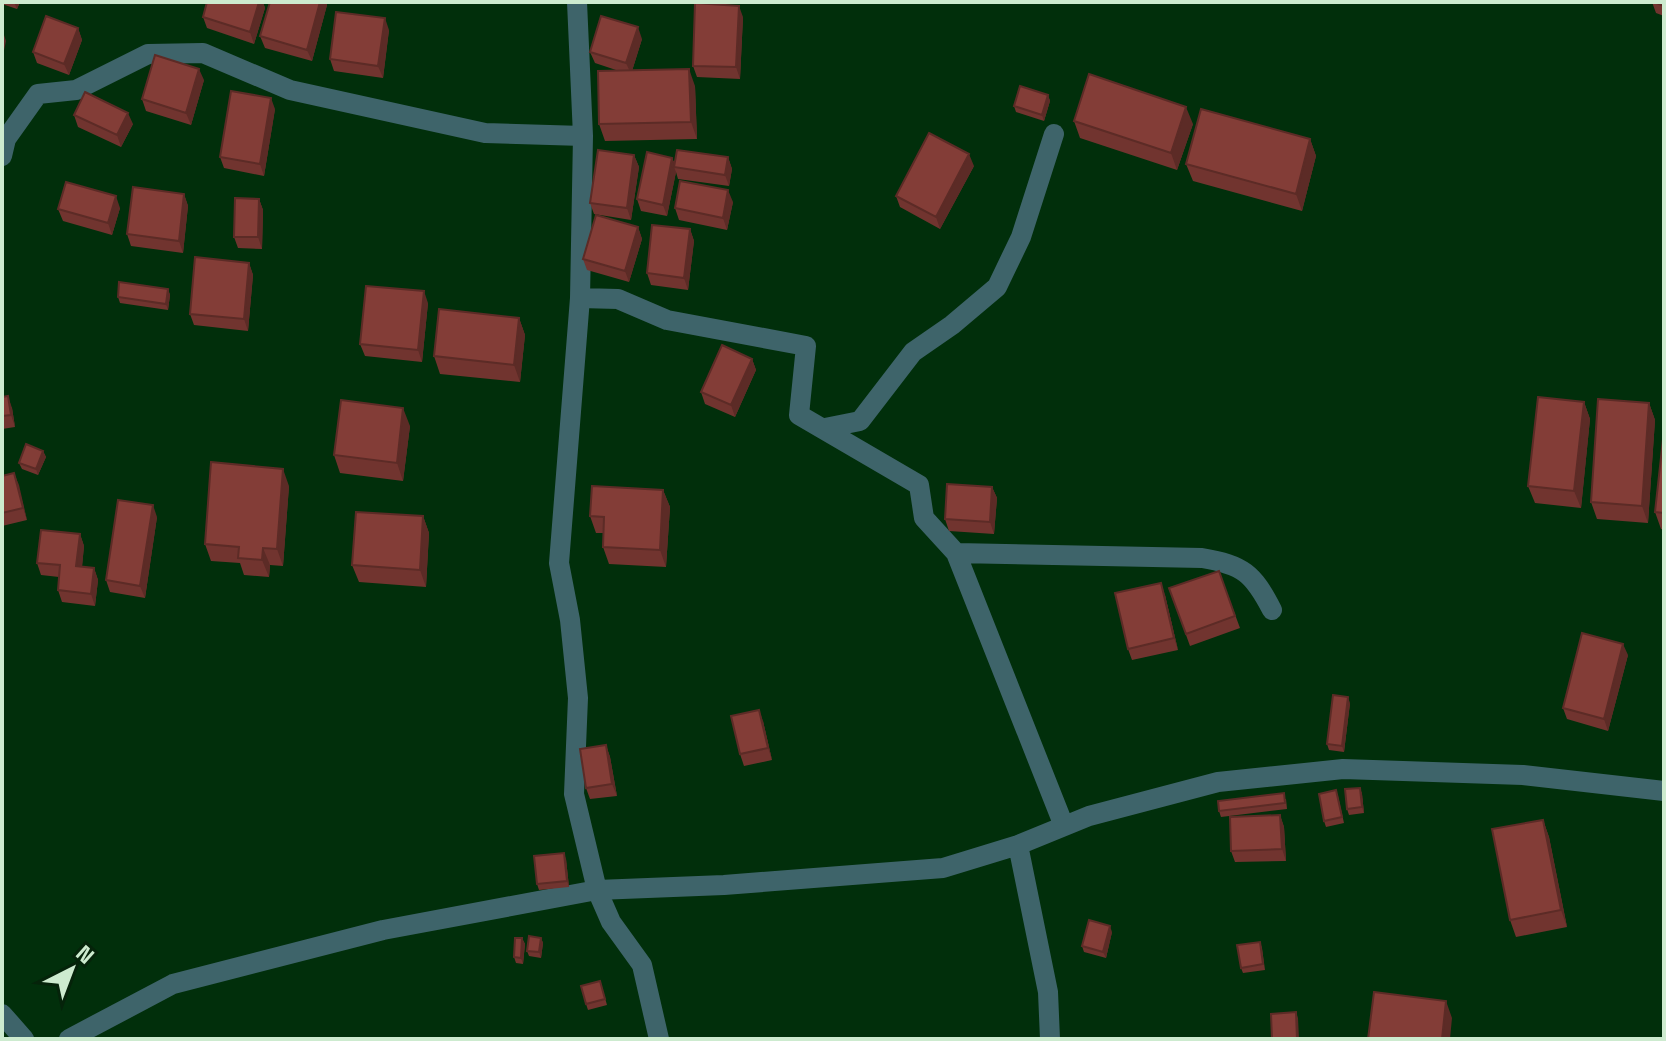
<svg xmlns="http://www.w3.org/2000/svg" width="1666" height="1041" font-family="'Space Grotesk',sans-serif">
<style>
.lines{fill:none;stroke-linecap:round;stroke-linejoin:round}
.minor{stroke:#3e646a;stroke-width:20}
.wall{fill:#71342f}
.shaded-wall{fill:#5c2b26}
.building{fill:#833d37;stroke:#5c2b26;stroke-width:2}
</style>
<rect width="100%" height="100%" fill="#012f0b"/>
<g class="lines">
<path class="minor" d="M577,2l6,134 -3,162 -21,265 11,57 8,78 -4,96 23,96 14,32 31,43 17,74
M2,156l4,-17 32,-45 38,-4 72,-36 55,-1 87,37 195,43 98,3
M580,298l38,1 49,21 139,26 -7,69 120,70 5,33 32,35 108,273
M825,428l35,-7 53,-69 39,-27 45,-38 24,-50 33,-103
M956,553l246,5c41,7 51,15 70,52
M1018,845l30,147 2,47
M2,1014l22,25
M69,1039l104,-55 210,-54 214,-40 127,-5 219,-17 75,-23 71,-29 129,-34 125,-13 180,6 141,16"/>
</g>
<path class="wall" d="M2,2h18l-3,7 -15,-5z
M207,2h56l2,6 -11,36 -47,-16 -4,-11z
M270,2h56l1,3 -15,56 -47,-13 -5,-12z
M1652,2h12v14l-8,-3z
M743,17l-3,62 -43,-2 -4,-11z
M78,28l4,12 -13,35 -32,-12 -4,-11z
M389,30l-6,48 -49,-7 -4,-12z
M642,39l-10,32 63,15 2,53 -92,2 -6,-17 20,-53 -24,-8 -5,-11z
M204,80l-13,45 -45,-14 -4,-12z
M1048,95l2,6 -6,20 -28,-9 -2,-6z
M275,109l-11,67 -40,-8 -4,-11z
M74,115l59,9 -12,23 -43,-20z
M1074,121l119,3 -16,46 -97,-32z
M1310,139l6,17 -14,55 -109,-30 -7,-17z
M634,155l5,12 -8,53 -37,-6 -4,-11z
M728,157l4,12 -3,17 -51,-7 -2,-7 -9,44 -26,-5 -4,-12 35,-41 3,6z
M974,166l-34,63 -40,-22 -4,-11z
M184,194l4,12 -5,47 -52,-7 -4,-12z
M259,199l4,11 -1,39 -24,-1 -4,-11z
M733,202l-6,28 -48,-10 -4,-12z
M120,208l-8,27 -49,-14 -5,-12z
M638,227l4,12 -13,43 -42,-12 -4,-11z
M690,229l4,12 -6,49 -37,-5 -4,-12z
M249,263l4,12 -5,56 -54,-6 -4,-11z
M168,289l2,6 -2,15 -48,-7 -2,-6z
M428,303l-6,59 -57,-6 -5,-12z
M519,318l6,17 -5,47 -80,-8 -6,-18z
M752,359l4,11 -21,47 -30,-13 -4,-12z
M2,397l10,11 3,19 -13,2z
M1584,402l6,17 -9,89 -46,-5 -7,-17z
M1649,403l6,17 -7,103 -51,-4 -6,-17z
M410,426l-7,55 -63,-8 -6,-18z
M1664,430v100l-3,-1 -6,-17z
M43,451l3,6 -8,18 -16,-6 -3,-6z
M14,473l13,47 -25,6v-50z
M289,486l-6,80 -13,-1 -1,12 -25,-2 -4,-12 -29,-2 -6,-17z
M992,487l5,11 -3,36 -45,-3 -4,-12z
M663,490l7,17 -4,60 -57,-3 -6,-17v-14h-7l-6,-17z
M423,516l6,17 -3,54 -67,-5 -7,-17z
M157,517l-12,81 -35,-6 -4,-12z
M80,534l4,12 -2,20 12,2 4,12 -3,26 -33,-4 -4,-12 1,-13 -18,-2 -4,-12z
M1219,571l21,57 -50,18 -21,-58z
M1165,595l13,55 -46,10 -4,-11z
M1628,655l-20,76 -41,-12 -4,-11z
M1350,703l-6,49 -15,-2 -2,-6z
M763,721l9,39 -28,6 -4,-12z
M606,745l4,12 7,39 -27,3 -4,-11z
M1360,788l2,6 2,19 -15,2 -2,-6z
M1338,796l6,27 -18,4 -2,-6z
M1286,799l1,10 -66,8 -2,-6z
M1280,815l4,12 2,34 -51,1 -4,-11z
M1543,820l6,17 18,90 -51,10 -6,-17z
M566,859l3,28 -30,3 -2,-6z
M1112,932l-6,26 -22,-6 -2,-6z
M522,938l3,6 -2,20 -7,-1 -2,-6z
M541,938l2,5 -2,15 -12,-2 -2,-5z
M1260,942l2,6 3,22 -22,3 -2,-5z
M602,987l5,18 -19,5 -2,-6z"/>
<path class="shaded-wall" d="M14,2h6l-3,7z
M259,2h4l2,6 -11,36 -4,-12z
M320,2h6l1,3 -15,56 -5,-11z
M739,6l4,11 -3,62 -4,-12z
M385,18l4,12 -6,48 -5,-12z
M638,27l4,12 -11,35 -5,-11z
M78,28l4,12 -13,35 -5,-11z
M2,29l4,12 -4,19z
M199,69l5,11 -13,45 -5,-12z
M689,69l6,17 2,53 -6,-17z
M1048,95l2,6 -6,20 -2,-6z
M271,98l4,11 -11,67 -4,-12z
M1186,107l7,17 -16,46 -6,-17z
M128,113l5,11 -12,23 -4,-12z
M1310,139l6,17 -14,55 -6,-17z
M969,154l5,12 -34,63 -4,-12z
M634,155l5,12 -8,53 -4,-12z
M728,157l4,12 -3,17 -4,-11z
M672,158l4,9h-2l2,5 -9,44 -4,-11z
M728,190l5,12 -6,28 -4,-12z
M184,194l4,12 -5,47 -4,-12z
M116,196l4,12 -8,27 -4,-12z
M259,199l4,11 -1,39 -4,-12z
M638,227l4,12 -13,43 -4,-11z
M690,229l4,12 -6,49 -4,-12z
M249,263l4,12 -5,56 -4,-12z
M168,289l2,6 -2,15 -2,-6z
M424,291l4,12 -6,59 -4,-12z
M519,318l6,17 -5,47 -6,-17z
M752,359l4,11 -21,47 -4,-12z
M8,396l4,12 3,19 -4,-12z
M1584,402l6,17 -9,89 -7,-17z
M1649,403l6,17 -7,103 -6,-17z
M403,408l7,18 -7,55 -6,-18z
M43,451l3,6 -8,18 -2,-6z
M283,469l6,17 -6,80 -6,-17z
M14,473l5,12 8,35 -4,-12z
M992,487l5,11 -3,36 -4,-12z
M663,490l7,17 -4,60 -6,-17z
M153,505l4,12 -12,81 -5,-12z
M423,516l6,17 -3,54 -6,-17z
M80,534l4,12 -3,32 -5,-12z
M263,548l7,17 -1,12 -7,-17z
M94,568l4,12 -3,26 -4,-12z
M1161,583l4,12 13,55 -4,-12z
M1623,644l5,11 -20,76 -4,-12z
M1348,697l2,6 -6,49 -2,-6z
M759,710l4,11 9,39 -4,-12z
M606,745l4,12 7,39 -5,-12z
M1360,788l2,6 2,19 -2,-6z
M1280,815l4,12 2,34 -4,-12z
M1543,820l6,17 18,90 -6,-17z
M564,853l2,6 3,28 -2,-6z
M1110,926l2,6 -6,26 -3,-6z
M522,938l3,6 -2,20 -2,-6z
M541,938l2,5 -2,15 -2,-6z
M1446,1001l6,17 -2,21h-8z
M1296,1012l2,6 1,21h-2z"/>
<path class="building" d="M207,2h52l-9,30 -47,-15z
M270,2h50l-13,48 -47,-14z
M1654,2h10v4z
M695,3l44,3 -3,61 -43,-1z
M336,12l49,6 -7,48 -48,-7z
M46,16l32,12 -14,36 -31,-12z
M601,16l37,11 -12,36 -36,-11z
M155,55l44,14 -13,44 -44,-14z
M689,69l2,53 -92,2 -1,-53z
M1089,74l97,33 -15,46 -97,-32z
M1020,86l28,9 -6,20 -28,-9z
M231,91l40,7 -11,66 -40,-7z
M85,92l43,21 -11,22 -43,-20z
M1201,109l109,30 -14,55 -110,-30z
M929,133l40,21 -33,63 -40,-21z
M598,150l36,5 -7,53 -37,-5z
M677,150l51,7 -3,18 -51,-8z
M647,152l25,6 -9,47 -26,-6z
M680,181l48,9 -5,28 -48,-10z
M66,182l50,14 -8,27 -50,-14z
M133,187l51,7 -5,47 -52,-7z
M235,198l24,1 -1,38h-24z
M596,215l42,12 -13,44 -42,-12z
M652,225l38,4 -6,49 -37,-5z
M195,257l54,6 -5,56 -54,-5z
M119,282l49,7 -2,15 -48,-7z
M366,286l58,5 -6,59 -58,-6z
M439,309l80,9 -5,47 -80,-9z
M722,345l30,14 -21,46 -30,-13z
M8,396l3,19 -9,1v-19z
M1538,397l46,5 -10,89 -46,-5z
M1598,399l51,4 -7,103 -51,-4z
M341,400l62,8 -6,55 -63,-8z
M1664,430v83l-9,-1z
M26,444l17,7 -7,18 -17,-6z
M211,462l72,7 -6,80 -14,-1 -1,12 -24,-2 1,-11 -34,-3z
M14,473l9,35 -21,5v-37z
M947,484l45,3 -2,35 -45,-3z
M592,486l71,4 -3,60 -57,-3 1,-30 -14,-1z
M118,500l35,5 -13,81 -34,-6z
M356,512l67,4 -3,54 -68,-5z
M41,530l39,4 -4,32 18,2 -3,26 -33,-4 2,-25 -23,-2z
M1219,571l16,45 -49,18 -17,-46z
M1161,583l13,55 -46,11 -13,-56z
M1582,633l41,11 -19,75 -41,-11z
M1333,695l15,2 -6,49 -15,-2z
M759,710l9,38 -28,6 -9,-38z
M606,745l6,39 -26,4 -6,-39z
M1360,788l2,19 -15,2 -2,-20z
M1336,790l6,27 -18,4 -5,-27z
M1284,793l1,10 -66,8 -1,-10z
M1280,815l2,34 -51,2 -1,-34z
M1543,820l18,90 -51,10 -18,-91z
M564,853l3,28 -30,3 -3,-28z
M1089,920l21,6 -7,26 -21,-6z
M529,936l12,2 -2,14 -12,-1z
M515,938h7l-1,20 -7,-1z
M1260,942l3,22 -22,4 -4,-23z
M600,981l5,18 -19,5 -5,-18z
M1374,992l72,9 -4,38h-74z
M1296,1012l1,27h-25l-1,-25z"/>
<rect width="1666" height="1041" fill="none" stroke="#cdebcf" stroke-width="8"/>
<g transform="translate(72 969) rotate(42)" stroke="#05230a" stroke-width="6" paint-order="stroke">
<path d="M0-6L14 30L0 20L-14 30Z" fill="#cdebcf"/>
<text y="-12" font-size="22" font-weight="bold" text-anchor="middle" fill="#cdebcf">N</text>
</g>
</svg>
